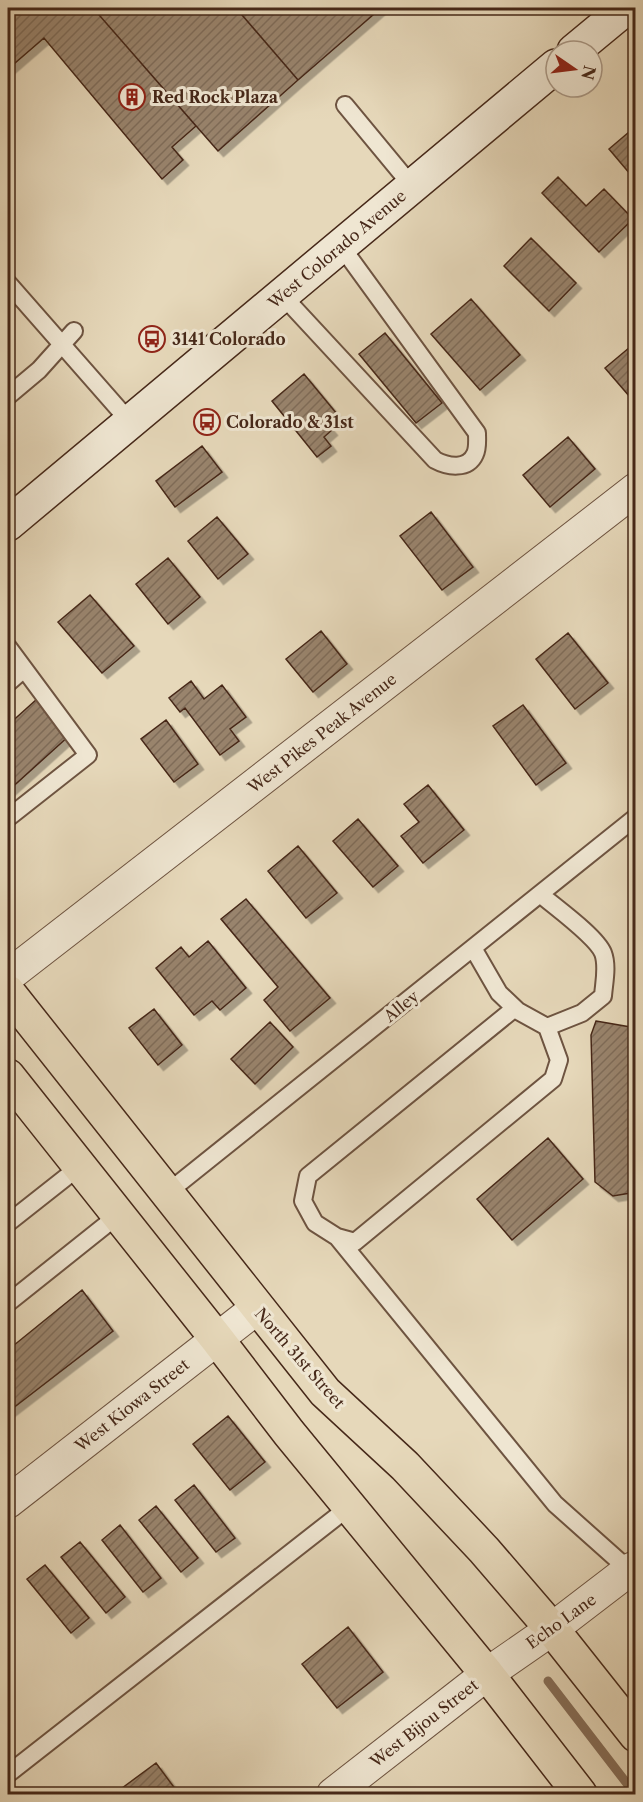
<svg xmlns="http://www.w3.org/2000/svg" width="643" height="1802" font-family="'Libre Caslon Text',serif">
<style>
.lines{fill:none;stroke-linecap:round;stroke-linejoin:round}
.stream{stroke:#866e59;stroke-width:9}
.building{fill:url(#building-hatch);stroke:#462819;stroke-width:1.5;filter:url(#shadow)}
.lane-casing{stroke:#6e5441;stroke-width:20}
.street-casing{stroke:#6e5441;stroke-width:34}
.secondary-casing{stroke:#462819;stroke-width:36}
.primary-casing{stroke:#462819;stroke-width:36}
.lane{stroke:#efe6d2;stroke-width:16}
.street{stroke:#efe6d2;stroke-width:32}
.secondary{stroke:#efe6d2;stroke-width:33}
.primary{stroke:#e6d8ba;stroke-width:33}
.labels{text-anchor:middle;stroke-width:6;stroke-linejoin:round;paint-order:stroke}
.poi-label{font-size:16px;font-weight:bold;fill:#462819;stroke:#efe6d2;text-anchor:start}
.street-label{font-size:16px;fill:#462819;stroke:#efe6d2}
</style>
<defs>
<pattern id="building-hatch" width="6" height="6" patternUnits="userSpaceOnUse" patternTransform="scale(1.5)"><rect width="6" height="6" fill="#99846d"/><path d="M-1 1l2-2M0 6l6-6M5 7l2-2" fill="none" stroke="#7f6c59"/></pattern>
<filter id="shadow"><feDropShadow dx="5.5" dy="5.5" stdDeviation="0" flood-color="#0004"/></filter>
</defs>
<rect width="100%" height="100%" fill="#e6d8ba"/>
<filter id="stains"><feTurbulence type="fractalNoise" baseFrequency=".00333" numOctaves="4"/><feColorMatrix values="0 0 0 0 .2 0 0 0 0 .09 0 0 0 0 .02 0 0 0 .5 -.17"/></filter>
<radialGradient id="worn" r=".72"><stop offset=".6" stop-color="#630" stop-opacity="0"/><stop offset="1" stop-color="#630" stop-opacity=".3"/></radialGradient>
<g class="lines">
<path class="stream" d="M548,1681l87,113"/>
</g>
<path class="building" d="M8,8h85l103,118 -24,21 11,13 -21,19 -118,-141 -36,31z
M93,8h143l62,72 -80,71z
M236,8h145l-83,72z
M636,126v55l-27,-32z
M558,177l28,29 18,-17 29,30 -34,33 -57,-59z
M531,238l45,45 -27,28 -45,-45z
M471,299l49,56 -40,35 -49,-56z
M385,333l57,70 -26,20 -57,-69z
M636,342v62l-31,-36z
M304,374l33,40 -11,9 6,7 -8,7 7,9 -14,11 -45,-56z
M568,437l27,32 -45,38 -27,-32z
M202,446l20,26 -47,35 -19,-26z
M431,512l42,55 -31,23 -42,-54z
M217,517l31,37 -30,25 -30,-38z
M168,558l32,39 -32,27 -32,-40z
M90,595l44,51 -32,27 -44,-51z
M321,631l26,33 -34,28 -27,-33z
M568,633l40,50 -33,26 -39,-50z
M191,681l13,18 18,-14 24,32 -16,12 9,12 -19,14 -35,-47 -5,4 -11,-14z
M37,699l33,36 -62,56v-66z
M523,705l43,58 -30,22 -43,-59z
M166,720l32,44 -24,18 -33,-43z
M428,785l36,45 -41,33 -22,-27 18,-14 -15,-18z
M358,819l40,47 -25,21 -40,-46z
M298,846l39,47 -31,25 -38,-47z
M246,899l84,99 -40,33 -26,-31 14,-13 -57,-68z
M208,941l38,47 -26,22 -8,-9 -18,14 -38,-47 25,-21 8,10z
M154,1009l28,36 -24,20 -29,-37z
M596,1021l40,7v164l-23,4 -18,-14 -4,-147z
M270,1022l23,25 -38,37 -24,-25z
M548,1138l35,41 -71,61 -35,-41z
M82,1290l31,41 -105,81v-62z
M228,1416l37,46 -35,28 -37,-46z
M194,1485l41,53 -19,14 -41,-52z
M156,1506l42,52 -17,14 -42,-52z
M120,1525l41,53 -18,14 -41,-52z
M80,1542l45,55 -19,16 -45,-56z
M45,1565l44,53 -18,15 -44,-54z
M348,1627l35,45 -46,36 -35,-44z
M156,1763l23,31h-58l-3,-3z"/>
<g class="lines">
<defs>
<path id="lane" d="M345,105l67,81
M8,283l122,139
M282,295l153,165c13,7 33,10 40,-6 3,-6 2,-14 2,-21l-136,-187
M8,396l31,-26 35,-39
M8,647l80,108 -80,63
M8,683l16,-14
M473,948l26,45 19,18 29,16 35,-14 21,-17c1,-13 5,-30 0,-43 -7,-17 -48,-46 -63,-59
M515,1008l-207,168 -5,25 12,22 22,14 18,5 198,-163 6,-19 -12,-33
M167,1193l469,-376
M8,1223l71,-56
M337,1237l218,267 74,66
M8,1303l109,-87
M8,1774l341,-267"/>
<path id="street" d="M8,976l628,-487
M8,1502l249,-194
M333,1794l154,-120 65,-45 77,-59 7,-3"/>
<path id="secondary" d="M574,51l52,-43
M8,524l548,-458"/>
<path id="primary" d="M8,992l317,400 80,74 79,84 68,79 84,106
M8,1076l209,263 72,94 198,241 93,120"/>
</defs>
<use href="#lane" class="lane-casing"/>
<use href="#street" class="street-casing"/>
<use href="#secondary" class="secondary-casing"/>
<use href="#primary" class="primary-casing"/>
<use href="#lane" class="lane"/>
<use href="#street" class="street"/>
<use href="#secondary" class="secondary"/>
<use href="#primary" class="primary"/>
</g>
<defs>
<symbol id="building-ring" viewBox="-11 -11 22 22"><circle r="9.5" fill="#efe6d2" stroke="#8f2418" stroke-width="1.5"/><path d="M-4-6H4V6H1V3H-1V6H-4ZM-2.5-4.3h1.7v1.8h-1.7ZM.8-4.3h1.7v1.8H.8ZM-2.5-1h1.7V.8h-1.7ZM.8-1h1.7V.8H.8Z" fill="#8f2418"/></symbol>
<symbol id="bus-ring" viewBox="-11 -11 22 22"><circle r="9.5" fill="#efe6d2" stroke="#8f2418" stroke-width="1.5"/><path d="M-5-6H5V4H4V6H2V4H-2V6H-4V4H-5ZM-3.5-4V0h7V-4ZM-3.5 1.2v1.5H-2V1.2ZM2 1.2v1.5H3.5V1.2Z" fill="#8f2418"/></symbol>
</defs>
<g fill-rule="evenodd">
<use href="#building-ring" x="117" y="82" width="30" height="30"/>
<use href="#bus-ring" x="137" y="324" width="30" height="30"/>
<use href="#bus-ring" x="192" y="407" width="30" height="30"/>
</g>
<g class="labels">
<g class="poi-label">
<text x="152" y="103">Red Rock Plaza</text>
<text x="172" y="345">3141 Colorado</text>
<text x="226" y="428">Colorado &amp; 31st</text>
</g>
<g class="street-label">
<text transform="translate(337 249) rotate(-40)" y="6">West Colorado Avenue</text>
<text transform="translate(322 733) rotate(-38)" y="6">West Pikes Peak Avenue</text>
<text transform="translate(401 1006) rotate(-39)" y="6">Alley</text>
<text transform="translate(300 1358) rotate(49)" y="6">North 31st Street</text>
<text transform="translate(132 1405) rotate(-38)" y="6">West Kiowa Street</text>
<text transform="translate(561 1621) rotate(-36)" y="6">Echo Lane</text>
<text transform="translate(424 1723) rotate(-38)" y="6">West Bijou Street</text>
</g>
</g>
<rect width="643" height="1802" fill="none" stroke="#e6d8ba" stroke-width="30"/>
<rect x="9" y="9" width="625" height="1784" fill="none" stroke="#462819" stroke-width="3"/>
<rect x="15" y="15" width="613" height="1772" fill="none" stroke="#462819" stroke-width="1.5"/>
<g transform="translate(574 69) rotate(104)"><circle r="28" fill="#efe6d2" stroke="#ab9a88" stroke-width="1.5"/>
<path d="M0-4.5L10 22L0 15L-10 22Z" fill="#8f2418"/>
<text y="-9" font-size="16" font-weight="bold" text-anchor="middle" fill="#462819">N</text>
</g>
<rect width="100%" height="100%" filter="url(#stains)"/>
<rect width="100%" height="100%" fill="url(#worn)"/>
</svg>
